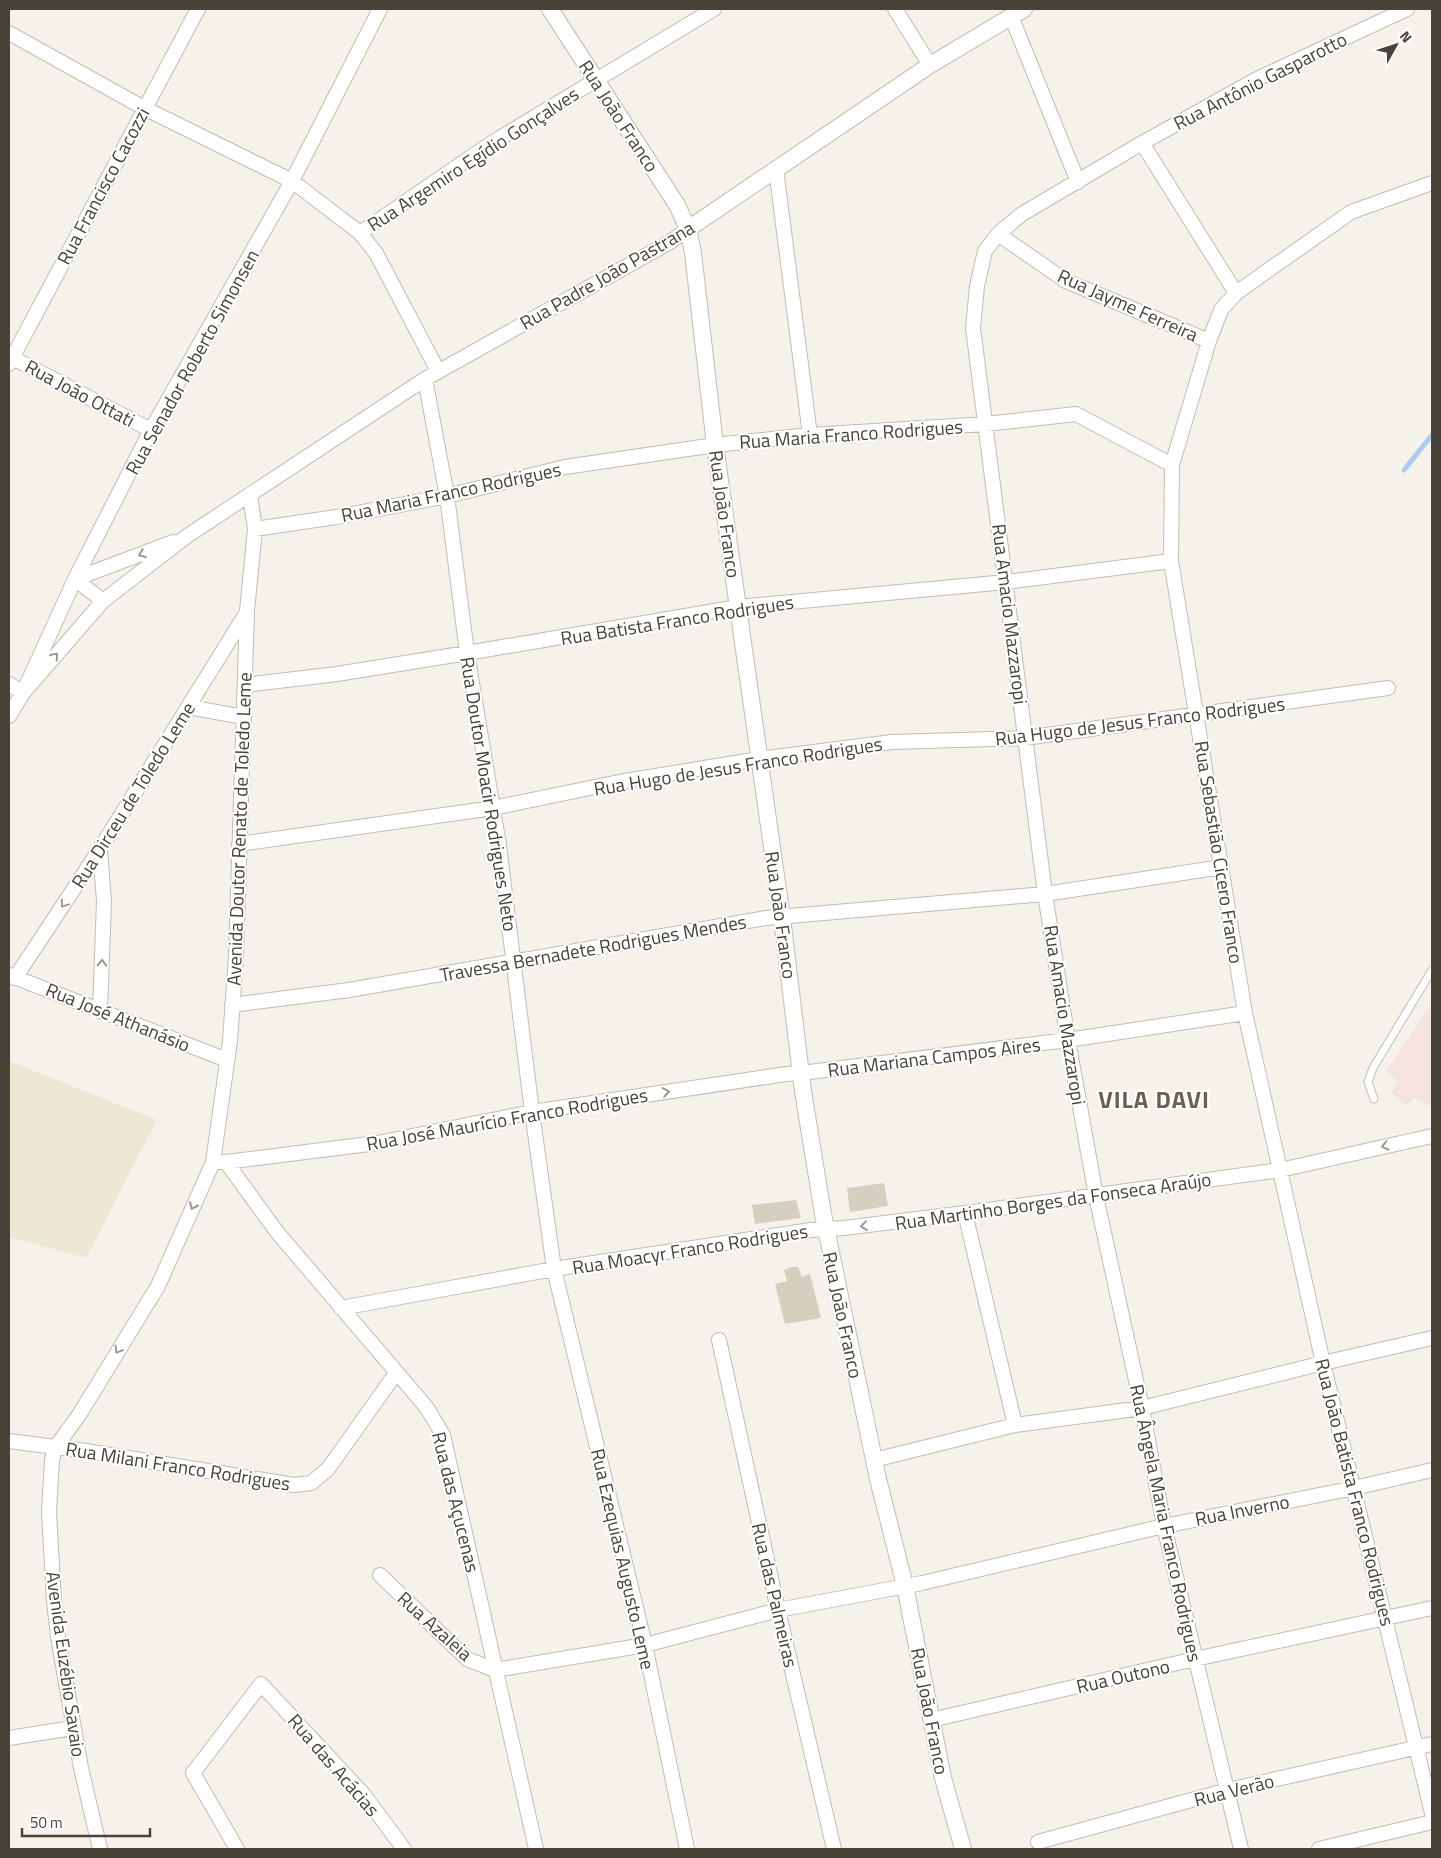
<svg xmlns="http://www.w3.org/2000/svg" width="1441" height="1858" font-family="'Titillium Web',sans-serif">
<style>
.education{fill:#ede8d5}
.medical{fill:#f4e3df}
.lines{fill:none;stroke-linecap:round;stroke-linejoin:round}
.stream{stroke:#aacded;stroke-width:5}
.building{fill:#d5cfc0}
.service-casing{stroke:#c2bdb0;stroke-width:9}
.minor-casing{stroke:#c2bdb0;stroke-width:16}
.tertiary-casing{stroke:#c2bdb0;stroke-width:18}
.service{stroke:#fff;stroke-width:7}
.minor{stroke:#fff;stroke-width:14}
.tertiary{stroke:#fff;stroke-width:16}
.oneway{stroke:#9a9892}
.labels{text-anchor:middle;stroke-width:4;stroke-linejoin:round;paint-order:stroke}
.street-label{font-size:19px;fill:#484339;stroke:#fff}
.district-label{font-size:24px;font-weight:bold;letter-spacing:1px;fill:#6a6250;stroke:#fff}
</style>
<rect width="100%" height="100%" fill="#f4f2ea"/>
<path class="education" d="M9,1061l148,59 -71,138 -77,-21z"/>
<path class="medical" d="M1432,1003v99l-3,4 -15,-8 -7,8 -16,-13 8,-11 -13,-10z"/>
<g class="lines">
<path class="stream" d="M1404,470l28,-35"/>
</g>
<path class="building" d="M884,1183l4,23 -38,6 -3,-24z
M796,1200l5,18 -46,6 -3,-19z
M792,1267h6l4,10 8,-3 11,44 -36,6 -10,-40 12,-3 -3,-11z"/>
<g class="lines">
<defs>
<path id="service" d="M1374,1099l-6,-17 5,-14 59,-98"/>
<path id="minor" d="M895,9l35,56
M1011,16l67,166
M9,33l135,75 148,73 68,52 16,20 62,118
M1142,143l94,150
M776,169l34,266
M1432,183l-81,29 -115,81 -15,17 -12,31 -37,124 -1,96 74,452 78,350 109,450
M360,233l130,-89 224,-135
M998,234l68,47 143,60
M9,356l142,74
M9,364l189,-355
M425,379l22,117 20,157 32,192 33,267 22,157 91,376 42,204
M255,529l81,-12 111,-21 118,-29 150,-22 95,-10 176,-11 90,-10 96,51
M75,579l98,-37
M75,579l28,22
M9,684l14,9
M245,685l92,-11 130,-21 271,-46 268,-25 165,-21
M23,693l80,-92 84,-65 238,-157 245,-137 18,-13
M188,707l56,10
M9,716l14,-23 52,-114 76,-149 141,-249 88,-172
M239,844l254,-36 126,-26 140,-23 133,-17 133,-4 363,-50
M100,849l4,52 -4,110
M9,975l218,85
M15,978l85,-129 147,-237
M232,1005l117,-15 417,-72 279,-24 177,-27
M213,1162h13l151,-19 155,-31 254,-38 15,-1 267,-33 177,-27
M226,1162l51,70 150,176 16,27 93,414
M965,1213l50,212
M341,1308l213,-39 257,-39 33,-2 121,-15 315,-43 152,-34
M719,1340l59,270 56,239
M9,1441l77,10 208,34 17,-2 17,-14 68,-96
M874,1460l141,-35 127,-17 181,-45 109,-25
M380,1575l87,84 28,11 150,-25 133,-35 144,-27 242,-57 190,-38 78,-18
M931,1720l264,-61 237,-51
M9,1738l64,-10
M1038,1842l190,-52 204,-46
M100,1849l-19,-81 -23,-131 -4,-36 -5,-89 3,-52 3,-12 24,-33 79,-129 55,-124 17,-121 6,-86 11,-344 8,-82 -5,-34
M237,1849l-44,-76 68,-89 103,111 40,54
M1241,1849l-77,-323 -22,-118 -46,-212 -28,-156 -23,-146 -72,-566 4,-42 8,-35 13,-17 24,-20 120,-71 115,-64 150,-70
M1319,1849l113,-27"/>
<path id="tertiary" d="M550,9l127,196 11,24 5,24 22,192 67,473 21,173 20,123 55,265 27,107 38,192 20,71
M688,229l242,-164 94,-56"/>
</defs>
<use href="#service" class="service-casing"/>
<use href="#minor" class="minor-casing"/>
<use href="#tertiary" class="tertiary-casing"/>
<use href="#service" class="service"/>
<use href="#minor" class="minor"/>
<use href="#tertiary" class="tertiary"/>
</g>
<defs><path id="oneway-chevron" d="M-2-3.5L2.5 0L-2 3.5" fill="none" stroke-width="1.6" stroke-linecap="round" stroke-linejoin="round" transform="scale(1.25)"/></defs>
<g class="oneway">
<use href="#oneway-chevron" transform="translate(142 554) rotate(158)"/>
<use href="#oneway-chevron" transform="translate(55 656) rotate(-49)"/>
<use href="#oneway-chevron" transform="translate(64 904) rotate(124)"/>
<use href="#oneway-chevron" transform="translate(102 963) rotate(-88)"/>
<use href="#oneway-chevron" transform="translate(666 1092) rotate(-9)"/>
<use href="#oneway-chevron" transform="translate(1385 1146) rotate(167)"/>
<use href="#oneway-chevron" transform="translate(193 1206) rotate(114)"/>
<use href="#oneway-chevron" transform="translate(864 1226) rotate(173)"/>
<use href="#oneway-chevron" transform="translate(118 1350) rotate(121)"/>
</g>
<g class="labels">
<g class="street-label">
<text transform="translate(1260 81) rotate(-27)" y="7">Rua Antônio Gasparotto</text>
<text transform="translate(619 116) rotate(57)" y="7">Rua João Franco</text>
<text transform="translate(473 159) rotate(-33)" y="7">Rua Argemiro Egídio Gonçalves</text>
<text transform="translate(103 186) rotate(-62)" y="7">Rua Francisco Cacozzi</text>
<text transform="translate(607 275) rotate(-30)" y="7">Rua Padre João Pastrana</text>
<text transform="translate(1128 305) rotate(24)" y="7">Rua Jayme Ferreira</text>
<text transform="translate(192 362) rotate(-61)" y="7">Rua Senador Roberto Simonsen</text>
<text transform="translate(80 393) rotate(28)" y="7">Rua João Ottati</text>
<text transform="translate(851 434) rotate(-4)" y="7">Rua Maria Franco Rodrigues</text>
<text transform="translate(451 492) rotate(-12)" y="7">Rua Maria Franco Rodrigues</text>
<text transform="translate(725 514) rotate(82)" y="7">Rua João Franco</text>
<text transform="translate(1010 614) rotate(83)" y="7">Rua Amacio Mazzaropi</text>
<text transform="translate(677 620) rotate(-9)" y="7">Rua Batista Franco Rodrigues</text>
<text transform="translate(1140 721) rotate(-7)" y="7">Rua Hugo de Jesus Franco Rodrigues</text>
<text transform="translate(738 766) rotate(-9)" y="7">Rua Hugo de Jesus Franco Rodrigues</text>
<text transform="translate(489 794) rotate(81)" y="7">Rua Doutor Moacir Rodrigues Neto</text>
<text transform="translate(133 795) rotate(-58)" y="7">Rua Dirceu de Toledo Leme</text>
<text transform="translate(239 829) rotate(-88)" y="7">Avenida Doutor Renato de Toledo Leme</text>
<text transform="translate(1219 852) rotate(81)" y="7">Rua Sebastião Cicero Franco</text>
<text transform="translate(781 915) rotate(82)" y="7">Rua João Franco</text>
<text transform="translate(593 948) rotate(-10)" y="7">Travessa Bernadete Rodrigues Mendes</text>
<text transform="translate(1065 1015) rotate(81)" y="7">Rua Amacio Mazzaropi</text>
<text transform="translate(118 1017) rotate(22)" y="7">Rua José Athanásio</text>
<text transform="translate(934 1057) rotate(-7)" y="7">Rua Mariana Campos Aires</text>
<text transform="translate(507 1119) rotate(-10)" y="7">Rua José Maurício Franco Rodrigues</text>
<text transform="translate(1053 1201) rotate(-8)" y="7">Rua Martinho Borges da Fonseca Araújo</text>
<text transform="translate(690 1249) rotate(-9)" y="7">Rua Moacyr Franco Rodrigues</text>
<text transform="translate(843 1315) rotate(78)" y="7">Rua João Franco</text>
<text transform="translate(178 1466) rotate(9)" y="7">Rua Milani Franco Rodrigues</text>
<text transform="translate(1355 1492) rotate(76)" y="7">Rua João Batista Franco Rodrigues</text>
<text transform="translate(456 1502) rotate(76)" y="7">Rua das Açucenas</text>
<text transform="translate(1242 1510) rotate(-11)" y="7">Rua Inverno</text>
<text transform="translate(1166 1523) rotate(78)" y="7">Rua Ângela Maria Franco Rodrigues</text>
<text transform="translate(623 1559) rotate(77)" y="7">Rua Ezequias Augusto Leme</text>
<text transform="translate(775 1595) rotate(77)" y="7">Rua das Palmeiras</text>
<text transform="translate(435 1626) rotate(42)" y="7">Rua Azaleia</text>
<text transform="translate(66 1664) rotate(82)" y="7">Avenida Euzébio Savaio</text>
<text transform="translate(1123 1676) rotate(-13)" y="7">Rua Outono</text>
<text transform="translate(930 1711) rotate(79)" y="7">Rua João Franco</text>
<text transform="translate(334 1765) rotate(49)" y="7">Rua das Acácias</text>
<text transform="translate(1234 1790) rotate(-14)" y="7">Rua Verão</text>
</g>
<g class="district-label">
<text x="1154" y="1108">VILA DAVI</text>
</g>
</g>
<rect width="1441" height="1858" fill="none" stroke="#484339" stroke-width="20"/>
<g transform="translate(1396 45) rotate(50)" stroke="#ffffff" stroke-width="4" paint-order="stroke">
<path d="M0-4L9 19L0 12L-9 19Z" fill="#484339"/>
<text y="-8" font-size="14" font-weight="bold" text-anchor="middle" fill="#484339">N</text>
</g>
<path d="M22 1828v8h128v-8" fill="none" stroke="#484339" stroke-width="2.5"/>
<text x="30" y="1828" font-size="15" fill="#484339" stroke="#ffffff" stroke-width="4" paint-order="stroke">50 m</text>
</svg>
